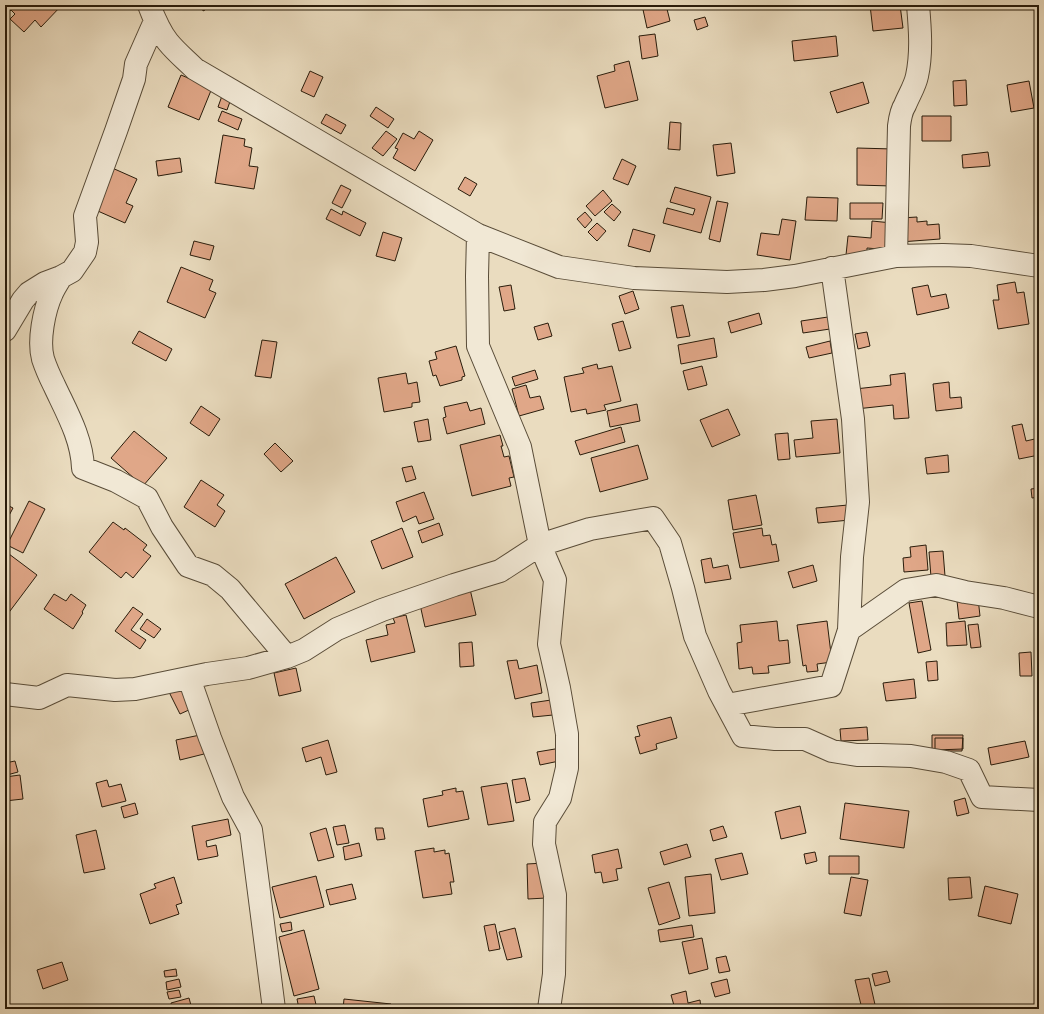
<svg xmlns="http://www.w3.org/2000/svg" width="1044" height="1014" font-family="'Gentium Book Plus',serif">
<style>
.building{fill:#e0a788;stroke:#291c0b}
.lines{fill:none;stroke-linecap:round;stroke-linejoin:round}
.minor-casing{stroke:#594c38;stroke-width:24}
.minor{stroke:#f1e8d5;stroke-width:22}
</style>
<rect width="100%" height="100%" fill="#eadcbf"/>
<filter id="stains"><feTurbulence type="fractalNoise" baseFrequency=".005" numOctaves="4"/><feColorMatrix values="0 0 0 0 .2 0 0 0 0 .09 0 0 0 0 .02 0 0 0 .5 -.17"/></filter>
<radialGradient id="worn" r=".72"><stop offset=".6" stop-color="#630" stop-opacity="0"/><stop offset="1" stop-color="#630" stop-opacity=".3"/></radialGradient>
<path class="building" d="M5,5h57l-21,22 -6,-7 -11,12 -14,-13 5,-5 -4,-4 -3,3 -3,-3z
M196,5h11l-3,6 -8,-5z
M642,5h24l4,16 -23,7z
M870,5h30l3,23 -30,3z
M705,17l3,9 -11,4 -3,-10z
M655,34l3,22 -16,3 -3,-23z
M836,36l2,20 -44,5 -2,-20z
M629,61l9,39 -33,8 -8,-32 18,-5 -1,-6z
M310,71l13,6 -9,20 -13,-6z
M181,75l31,13 -13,32 -31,-13z
M966,80l1,25 -13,1 -1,-25z
M1029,81l5,27 -23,4 -4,-27z
M863,82l6,21 -32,10 -7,-21z
M223,93l9,3 -5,14 -9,-3z
M376,107l18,12 -6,9 -18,-12z
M222,111l20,8 -4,11 -20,-9z
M326,114l20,11 -5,9 -20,-11z
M922,116h29v25h-29z
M670,122l11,1 -1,27 -12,-1z
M386,131l11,8 -14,17 -11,-8z
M419,131l14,9 -18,31 -22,-13 5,-9 -3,-1 8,-15 11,6z
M223,135l22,4 -1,7 8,2 -3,18 9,1 -4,22 -39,-6z
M731,143l4,30 -18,3 -4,-31z
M857,148l36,1 -1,37 -35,-1z
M988,152l2,14 -27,2 -1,-13z
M180,158l2,14 -24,4 -2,-15z
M622,159l14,7 -8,19 -15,-6z
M110,167l27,12 -11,24 7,3 -8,17 -34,-15z
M465,177l12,7 -7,12 -12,-7z
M341,185l10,5 -9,18 -10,-5z
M675,187l36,10 -10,36 -38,-10 4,-15 26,7 2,-6 -25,-7z
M603,190l9,11 -17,15 -9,-10z
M807,197l31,1 -1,23 -32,-1z
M717,201l11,2 -8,39 -11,-3z
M850,203h33l-1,16h-32z
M612,204l9,8 -7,9 -10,-9z
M331,209l11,6 1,-4 23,12 -6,13 -34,-17z
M585,212l7,8 -7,8 -8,-9z
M917,217v5l10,-1v4l12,-1 1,15 -40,3 1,-24z
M782,219l14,2 -6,39 -33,-5 4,-22 18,2z
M872,221l20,2 -2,27 -23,-2v9l-21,-2 2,-19 23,2z
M597,223l9,8 -9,10 -9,-9z
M633,229l22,6 -5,17 -22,-6z
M383,232l19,6 -7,23 -19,-5z
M194,241l20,5 -4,14 -20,-5z
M181,267l32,13 -4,10 7,3 -11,25 -38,-16z
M1015,282l2,11 7,-1 5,32 -31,5 -5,-29h6l-2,-15z
M511,285l4,24 -11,2 -5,-24z
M928,285l3,12 15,-3 3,14 -32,7 -5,-27z
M633,291l6,18 -14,5 -6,-18z
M683,305l7,31 -13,2 -6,-31z
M759,313l3,11 -31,9 -3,-11z
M828,317l2,12 -27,4 -2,-12z
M623,321l8,27 -12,3 -7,-27z
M548,323l4,13 -14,4 -4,-13z
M139,331l33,18 -6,12 -34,-18z
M867,332l3,14 -12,3 -3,-15z
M714,338l3,19 -36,7 -3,-19z
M262,340l15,2 -6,36 -16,-2z
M830,341l2,12 -23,5 -3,-11z
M456,346l9,30 -3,1v3l-22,6 -4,-11 -3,1 -4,-15 8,-2 -2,-7z
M597,364l1,5 14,-3 9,35 -17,4 2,5 -19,4 -1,-5 -15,3 -7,-35 20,-4 -2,-5z
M702,366l5,19 -19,5 -5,-19z
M535,370l3,9 -23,7 -3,-9z
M406,373l2,11 9,-2 3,20 -8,1v4l-28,5 -6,-34z
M905,373l4,45 -15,1 -1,-14 -37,4 -1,-20 36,-4 -1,-10z
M949,382l1,16 11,-1 1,11 -26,3 -3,-27z
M526,385l4,13 10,-2 4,13 -25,7 -7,-27z
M467,402l3,9 11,-3 4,16 -38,10 -4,-16 3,-1 -2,-10z
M637,404l3,17 -30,6 -3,-16z
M201,406l19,13 -11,17 -19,-13z
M728,409l12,26 -28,12 -12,-27z
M428,419l3,21 -13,2 -4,-20z
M837,419l3,34 -44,4 -2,-17 19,-2 -2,-17z
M1022,424l4,17 13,-3v17l-20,4 -7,-33z
M621,427l4,15 -45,13 -5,-14z
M134,431l33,27 -24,28 -32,-28z
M788,433l2,26 -12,1 -3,-26z
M500,435l3,11h-2l3,11 5,-1 5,21 -5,1 2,8 -39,10 -12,-51z
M275,443l18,18 -12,11 -17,-18z
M638,445l10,34 -48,13 -9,-34z
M948,455l1,17 -22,2 -2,-16z
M412,466l4,13 -10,3 -4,-14z
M201,480l23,15 -7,10 8,6 -10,16 -31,-20z
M1039,488v9l-7,1 -1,-9z
M424,492l10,27 -15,5 -3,-8 -13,6 -7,-20z
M756,495l6,30 -29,5 -5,-30z
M29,501l16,8 -22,44 -16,-8z
M5,504l8,4 -8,15z
M848,505l2,15 -32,3 -2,-15z
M113,522l11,8 1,-2 22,17 -4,5 8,6 -18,22 -7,-6 -5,6 -32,-26z
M439,523l4,12 -21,8 -4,-12z
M402,528l11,29 -31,12 -11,-28z
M762,528l1,8 7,-1 2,10 4,-1 3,17 -39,7 -7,-35z
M926,545l2,25 -24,2 -1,-14 8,-1 -1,-10z
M5,551l32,24 -30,40 -2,-1z
M943,551l2,25 -14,1 -2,-25z
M336,557l19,35 -51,27 -19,-35z
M711,558l2,10 15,-3 3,14 -26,4 -4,-23z
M813,565l4,16 -24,7 -5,-16z
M470,589l6,26 -51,12 -6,-27z
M54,594l12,7 5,-7 15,11 -4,7 1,1 -10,16 -29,-20z
M978,598l2,18 -21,3 -2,-18z
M922,601l9,49 -13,3 -9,-50z
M133,607l10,7 -12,16 15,10 -6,9 -25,-18z
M406,615l9,37 -44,10 -5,-22 22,-5 -2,-10 9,-2 -2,-5z
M147,619l14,10 -7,9 -14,-9z
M777,621l2,20 9,-1 2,23 -22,3 1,7 -16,1 -1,-7 -13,2 -2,-26 5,-1 -2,-17z
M827,621l5,41 -15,2 1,7 -11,1 -1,-7 -3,1 -6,-41z
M965,621l2,24 -20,1 -1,-23z
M978,624l3,23 -10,1 -3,-23z
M472,642l2,24 -14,1 -1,-24z
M1031,652l1,24h-12l-1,-23z
M517,660l2,9 18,-4 5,28 -27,6 -8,-38z
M937,661l1,19 -10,1 -2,-19z
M296,668l5,23 -22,5 -5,-23z
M914,679l2,19 -30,3 -3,-18z
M178,682l13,27 -11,5 -13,-26z
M551,700l2,15 -20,2 -2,-14z
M671,717l6,21 -21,6 1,5 -17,5 -5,-17 5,-1 -3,-10z
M867,727l1,13 -27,1 -1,-12z
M200,735l4,19 -24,6 -4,-20z
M932,735h31l-1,16h-30z
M935,738h28v11l-28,1z
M328,740l9,32 -11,3 -5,-18 -15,5 -4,-14z
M1025,741l4,16 -38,8 -3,-17z
M561,748l3,12 -24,5 -3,-13z
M15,761l3,11 -11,3 -2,-12z
M20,775l3,24 -18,2v-14h1l-1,-10z
M525,778l5,22 -14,3 -4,-23z
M107,780l2,7 12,-3 5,17 -24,6 -6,-24z
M507,783l7,38 -26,4 -7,-38z
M456,788v4l7,-1 6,28 -41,8 -5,-28 20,-4 -1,-4z
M965,798l4,15 -12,3 -3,-15z
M135,803l3,11 -14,4 -3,-11z
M845,803l64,8 -5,37 -64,-9z
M800,806l6,27 -25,6 -6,-27z
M228,819l3,16 -25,6 1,6 9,-2 2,11 -20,4 -6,-34z
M345,825l4,18 -12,2 -4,-18z
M723,826l4,11 -14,4 -3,-11z
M326,828l8,29 -16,4 -8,-28z
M375,828h8l2,11 -8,1z
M96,830l9,39 -21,4 -8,-38z
M359,843l3,13 -17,4 -2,-13z
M687,844l4,13 -27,8 -4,-13z
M434,848v4l11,-2v4l4,-1 5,29h-4l2,12 -29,4 -8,-47z
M618,849l4,19 -6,1 2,11 -15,3 -2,-11 -6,1 -3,-18z
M815,852l2,9 -11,3 -2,-10z
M742,853l6,21 -27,6 -6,-21z
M829,856h30v18h-30z
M544,863l2,35 -18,1 -1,-35z
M711,874l4,39 -26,3 -4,-39z
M316,876l8,31 -44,11 -8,-31z
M174,877l8,26 -6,2 3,9 -29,10 -10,-30 16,-6 -2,-4z
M851,877l17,3 -7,36 -17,-3z
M970,877l2,21 -23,2 -1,-22z
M669,882l11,36 -21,7 -11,-37z
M352,884l4,15 -26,6 -4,-15z
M985,886l33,8 -7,30 -33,-8z
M291,922l1,8 -10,2 -2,-8z
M495,924l5,25 -11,2 -5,-25z
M692,925l2,12 -34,5 -2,-12z
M515,928l7,29 -15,3 -8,-28z
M304,930l15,59 -25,7 -15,-59z
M702,938l6,31 -19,5 -7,-32z
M726,956l4,15 -11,2 -3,-15z
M62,962l6,18 -25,9 -6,-19z
M176,969l1,7 -12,1 -1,-6z
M887,971l3,11 -15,4 -3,-12z
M869,978l7,31h-14l-7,-29z
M179,979l2,8 -14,3 -1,-8z
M727,979l3,14 -15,4 -4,-14z
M179,990l2,7 -12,2 -2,-7z
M686,991l2,12 12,-3 1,9h-26l-4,-14z
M314,996l3,13h-18l-2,-10z
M189,998l3,11h-20l-1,-6z
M344,999l47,5 -1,5h-47z
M999,1005l12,4h-14z"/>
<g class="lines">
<defs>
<path id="minor" d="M149,5c5,13 10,26 19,37 8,10 18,18 27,27l283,166 81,32 75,11 93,4 37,-2 31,-4 101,-20 47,-1 28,1 68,10
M478,235l-1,41 1,70 42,101 20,98 50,-16 63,-11 17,25 13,45 12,48 24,55 24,45 32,3h30l27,12 25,4h23l31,1 35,6 23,8 13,27 57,3
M896,256l3,-130c1,-8 2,-15 6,-21 4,-10 10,-19 12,-29 5,-23 3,-48 1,-71
M832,268l21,151 5,83 -6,55 -3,73
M61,277c-3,5 -7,11 -9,16 -8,17 -14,48 -9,66 3,9 7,18 11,26 12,26 28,53 29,83l33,13 31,17 15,29 26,39 25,9 17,14 57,68
M5,330l18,-30 6,-7 16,-10 16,-6 11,-6 13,-19 2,-10 -2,-26 31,-85 18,-52 2,-15 19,-43
M189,678l21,60 23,59 18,33 23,179
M5,694l34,4 28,-13 48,5 20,-1 72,-15 41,-6 39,-11 17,-7 33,-21 45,-19 72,-25 46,-14 40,-26 15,35 -6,64 10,44 8,46v34l-7,30 -15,24 -1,22 11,51 -1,79 -5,35
M727,705l104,-19 18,-56 57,-40 30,-5 29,7 39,6 35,9"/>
</defs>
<use href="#minor" class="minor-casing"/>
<use href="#minor" class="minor"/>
</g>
<rect width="1044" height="1014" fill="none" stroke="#eadcbf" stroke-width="20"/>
<rect x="6" y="6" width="1032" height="1002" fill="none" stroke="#291c0b" stroke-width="2"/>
<rect x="10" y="10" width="1024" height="994" fill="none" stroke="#291c0b"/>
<rect width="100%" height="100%" filter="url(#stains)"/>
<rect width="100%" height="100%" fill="url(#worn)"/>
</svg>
